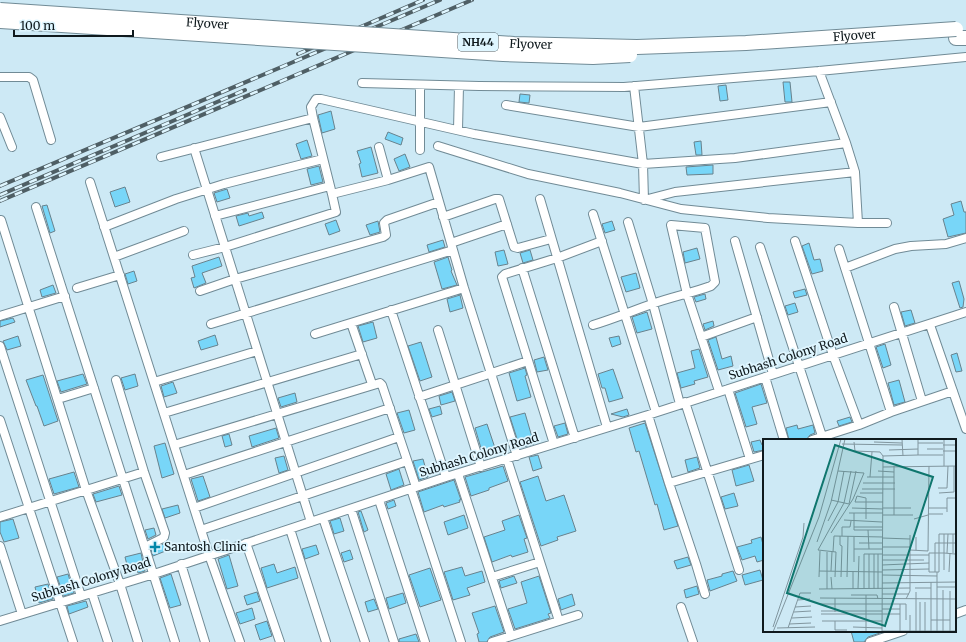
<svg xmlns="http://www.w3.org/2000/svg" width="966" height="642" font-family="Merriweather,serif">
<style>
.building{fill:#78d6f8;stroke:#68828d}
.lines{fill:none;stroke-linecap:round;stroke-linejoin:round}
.minor-casing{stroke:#718b96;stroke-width:10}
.trunk-casing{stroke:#718b96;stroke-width:16}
.minor{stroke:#fff;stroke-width:8}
.trunk{stroke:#fff;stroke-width:14}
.rail-casing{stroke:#4f5f65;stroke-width:4}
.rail{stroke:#dff6ff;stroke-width:2.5;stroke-dasharray:8;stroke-linecap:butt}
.trunk-bridge-casing{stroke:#718b96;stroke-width:16;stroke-linecap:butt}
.trunk-bridge{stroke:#fff;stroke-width:14}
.poi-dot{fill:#0387a9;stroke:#dff6ff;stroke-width:1.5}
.labels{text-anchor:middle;stroke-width:3.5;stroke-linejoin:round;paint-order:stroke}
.shield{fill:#dff6ff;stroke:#4d5b61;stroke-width:1}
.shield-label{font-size:11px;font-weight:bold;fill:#0f191d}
.street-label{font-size:12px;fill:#0f191d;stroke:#dff6ff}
.poi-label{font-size:12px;fill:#0f191d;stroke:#dff6ff;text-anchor:start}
.inset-road{fill:none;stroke:#81969f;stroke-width:1}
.view{fill:#0f766e;fill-opacity:0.15;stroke:#0f766e;stroke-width:2}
.inset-edge{fill:none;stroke:#0f191d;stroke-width:2}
</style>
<rect width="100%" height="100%" fill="#cde9f5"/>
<path class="building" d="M783,82h7l2,20h-7z
M726,85l2,15 -8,1 -2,-15z
M520,94l10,1 -1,8 -10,-1z
M331,111l4,18 -13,4 -4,-18z
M388,132l15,6 -2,7 -16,-6z
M307,140l5,16 -11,3 -5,-15z
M701,141l1,14h-6l-2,-13z
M371,147l7,26 -16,4 -3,-13 2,-1 -4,-12z
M405,154l5,13 -11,4 -5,-12z
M713,165v9l-26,1 -1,-8z
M319,166l4,16 -12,3 -4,-16z
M125,187l5,15 -15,5 -5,-15z
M227,189l3,9 -13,4 -3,-9z
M961,201l3,11h2v21l-18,4 -5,-18 11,-4 -3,-11z
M47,205l8,26 -5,2 -8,-27z
M262,212l2,6 -25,8 -3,-10 12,-3 1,3z
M336,220l4,11 -11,4 -4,-11z
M378,221l2,11 -10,3 -4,-10z
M612,221l3,9 -10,3 -3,-9z
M443,240l2,7 -16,5 -2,-7z
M809,243l5,17 6,-1 3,12 -11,3 -10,-28z
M697,248l3,11 -15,4 -2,-11z
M504,250l4,14 -10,2 -3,-14z
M530,250l3,10 -10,3 -3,-10z
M219,257l3,9 -20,7 4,10 -12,5 -3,-10 4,-1 -3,-11z
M448,257l4,13 -1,1 6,14 -15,4 -8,-27z
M134,271l3,10 -9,3 -3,-10z
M636,273l4,15 -14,4 -5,-15z
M959,281l5,18 -1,8 -3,1 -8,-25z
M53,285l3,8 -14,4 -2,-7z
M805,289l2,6 -12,3 -2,-6z
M705,294l1,5 -10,3 -2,-5z
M460,295l3,13 -13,4 -3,-13z
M795,303l3,9 -10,3 -3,-9z
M911,310l4,13 -10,3 -4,-14z
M647,312l5,17 -15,4 -5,-16z
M13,318l2,4 -15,5v-6z
M713,321l1,5 -9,4 -2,-6z
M373,322l4,16 -14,4 -5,-16z
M215,335l3,10 -17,5 -3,-9z
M18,336l3,10 -14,4 -4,-9z
M619,336l2,8 -9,3 -3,-9z
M716,337l6,22 9,-3 2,10 -15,4 -10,-30z
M421,342l11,35 -12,4 -12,-35z
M885,344l6,21 -8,3 -7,-21z
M699,349l9,28 -14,4 1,3 -14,4 -4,-15 18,-5 -4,-17z
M957,353l5,18 -6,1 -5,-17z
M544,357l4,13 -11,2 -3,-12z
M525,368l2,7 -2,1 6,21 -14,4 -8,-28z
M613,369l10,29 -14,4 -4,-14h-3l-4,-14z
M83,374l4,10 -26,8 -4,-11z
M135,374l3,12 -13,4 -4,-12z
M43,375l15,46 -14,5 -7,-20h-1l-10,-26z
M899,380l6,22 -11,3 -6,-22z
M173,382l4,11 -13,4 -3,-11z
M761,384l6,19 -15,4 5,17 -11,3 -11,-34z
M452,392l3,9 -14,4 -2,-9z
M295,393l2,9 -16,5 -3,-9z
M440,406l2,8 -10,3 -3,-8z
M627,409l2,6 -6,2 -12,-3z
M409,410l6,20 -11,3 -7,-20z
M525,413l9,31 -14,4 -10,-31z
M850,417l2,5 -13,4 -2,-5z
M565,423l3,11 -10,3 -4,-11z
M645,423l33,103 -14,4 -7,-26 -2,1 -16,-54 -3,1 -7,-24z
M487,424l9,27 -13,4 -8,-27z
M797,425l1,4 15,-4 2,8 -5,2 -3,4 -3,1h-15l-3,-12z
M276,428l3,10 -27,9 -3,-11z
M229,434l3,11 -7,2 -3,-11z
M760,440l2,5h2v5l-10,2 -3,-10z
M165,443l9,31 -12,4 -8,-32z
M538,455l4,13 -9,3 -4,-14z
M284,456l4,14 -9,3 -4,-15z
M697,457l3,11 -12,4 -3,-12z
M423,459l5,18 -9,3 -6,-19z
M749,465l5,16 -18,5 -4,-16z
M503,466l5,15 -19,7v2l-18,6 -6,-19z
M399,469l5,16 -13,5 -5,-16z
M74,472l5,15 -25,7 -5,-15z
M203,476l7,21 -12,4 -7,-22z
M538,476l8,25 18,-6 12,36 -19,6 1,3 -17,6 -21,-64z
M454,480l7,20h-2l1,2 -16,5 -1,-2 -19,7 -6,-20z
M119,486l3,9 -26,7 -3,-8z
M734,493l4,13 -13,3 -4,-12z
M394,500l2,6 -8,3 -2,-6z
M178,505l2,8 -15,5 -3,-9z
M361,511l7,19 -4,2 -6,-20z
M464,515l4,13 -20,7 -4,-13z
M519,515l8,23 -3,1 4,13 -16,5 -1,-2 -19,7 -8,-25 21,-7 -3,-9z
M340,518l4,13 -10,3 -4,-13z
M13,519l6,19 -15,4 -4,-10v-10z
M154,528l2,7 -8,4 -3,-9z
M761,537l3,11v12l-7,2 -2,-6 -13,4 -5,-13 15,-4 -1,-3z
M165,543l3,7 -15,6 -2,-6z
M316,545l3,9 -14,5 -3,-10z
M350,550l3,9 -9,3 -3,-9z
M141,553l4,18 -7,2 -3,-10 -8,2 -2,-8z
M229,555l9,31 -11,3 -9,-30z
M688,557l3,8 -14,4 -3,-8z
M274,564l3,9 18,-6 3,11 -31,10 -6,-20z
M462,567l3,9 17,-5 3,11 -18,6 3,7 -17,5 -9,-28z
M430,568l11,32 -21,7 -11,-32z
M760,570l3,10 -18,5 -3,-10z
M733,571l4,10 -27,10 -3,-11 15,-4v-2z
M68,574l6,19 -10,3 -7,-19z
M171,574l10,31 -11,3 -10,-30z
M514,576l3,7 -16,5 -2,-7z
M539,576l12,37 -3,1 2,4 -35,11 -7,-20 19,-6 -6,-21z
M48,584l5,15 -14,4 -4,-16z
M697,586l2,8 -13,4 -2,-8z
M257,592l3,9 -13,4 -3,-9z
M403,593l3,10 -17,6 -3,-11z
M572,594l3,11 -14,5 -3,-11z
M374,599l4,10 -10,3 -3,-10z
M86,601l2,6 -19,7 -2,-8z
M495,606l9,26 -14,5 -3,5h-8l-2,-8 2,-1 -7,-20z
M252,608l3,11 -15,5 -4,-11z
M267,621l5,15 -12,4 -5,-15z
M851,631h35l-18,6 -4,5h-10z
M416,634l3,8h-20v-3z"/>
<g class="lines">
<defs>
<path id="minor" d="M0,77h29l4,3 18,60
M362,83l117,3 145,1 195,-16 147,-14
M634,86l9,78 1,36 31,-8 180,-20
M506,105l133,22 192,-25
M0,117l12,30
M458,130l1,-44
M438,146l90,28 92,19 61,16 87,9 90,5 -3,-51 -9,-29 -27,-72
M379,147l9,33
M194,148l117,374
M420,150v-65
M161,157l152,-39
M90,182l119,373 31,87
M332,194l56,-14 41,-13 35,121 53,168
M540,199l67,228
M36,207l139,435
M593,214l63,198
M215,216l115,-30
M443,217l52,-18h4l15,48 4,1 33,-9
M1,220l85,270 34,94 18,58
M628,222l25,82 27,100
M858,223h29
M104,227l72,-28 48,-15 99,-25
M735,241l38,133
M795,241l38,114 26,70
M451,243l56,-19
M760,247l62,189
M839,249l52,163
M193,255l32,-8 111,-35 -4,-18 -19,-76 -2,-11 5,-8h5l153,35 169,30 92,-6 111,-15
M114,257l70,-26
M522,268l53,170
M845,268l50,-19 16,-3 35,-2 20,-6
M77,288l43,-13
M200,291l35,-12 148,-42 3,-2 -2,-12 3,-3 52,-18
M894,307l28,94
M391,310l55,167
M0,316l65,-20
M351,323l21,61
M211,324l242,-74
M593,325c20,-6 39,-14 59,-21 19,-7 40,-11 59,-18l4,-4 -10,-54 -34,-3 16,69 32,97
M930,325l36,104
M438,330l43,137
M315,334l149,-46
M701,337l56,-20
M0,346l81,250
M765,377l19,63
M116,380l28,92 21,61 -1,4 -1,1 -18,9
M154,382l103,-31
M728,389l22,70
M419,397l109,-36
M58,399l36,-11
M685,402l54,168
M164,413l198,-59
M648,415l21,68 27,81 9,30
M0,420l73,222
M812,440l47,-15 32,-13 62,-21
M554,444l-52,-167 3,-3 52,-16 45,-17
M174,445l206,-62 2,2 34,102
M507,459l52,162
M458,474l53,162
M184,475l206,-67
M669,483l95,-28
M411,489l50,153
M379,500l46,142
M194,508l205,-71
M351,509l43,133
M0,517l144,-45
M323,518l42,124
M290,529l36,113
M201,530l206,-69
M246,543l34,99
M0,546l22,68
M181,564l24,78
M492,577l48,-15
M92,593l16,49
M681,607l12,35
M955,614l11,-4
M0,621l154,-47 292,-97 202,-62 318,-103
M492,642l86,-27
M870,642l33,-11"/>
<path id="trunk" d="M956,38h10"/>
</defs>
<use href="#minor" class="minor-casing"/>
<use href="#trunk" class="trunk-casing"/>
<use href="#minor" class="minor"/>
<use href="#trunk" class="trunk"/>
<defs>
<path id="rail" d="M298,54l125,-54
M0,186l440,-186
M0,195l245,-105
M0,201l472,-201"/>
</defs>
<use href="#rail" class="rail-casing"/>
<use href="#rail" class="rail"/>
<defs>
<g id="trunk-bridge">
<path id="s1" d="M0,10l514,34 123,3 109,-4 210,-14"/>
<path d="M0,21l503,33 90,3 37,-2"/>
</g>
</defs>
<use href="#trunk-bridge" class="trunk-bridge-casing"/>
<use href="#trunk-bridge" class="trunk-bridge"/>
</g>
<path class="poi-dot" d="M153 541h4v4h4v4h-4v4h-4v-4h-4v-4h4z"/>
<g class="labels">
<rect class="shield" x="458" y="33" width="40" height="18" rx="3"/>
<g class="shield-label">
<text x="478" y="46">NH44</text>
</g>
<g class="street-label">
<text dy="4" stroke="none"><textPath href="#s1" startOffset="208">Flyover</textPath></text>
<text dy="4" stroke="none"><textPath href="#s1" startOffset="856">Flyover</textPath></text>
<text dy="4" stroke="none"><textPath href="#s1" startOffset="532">Flyover</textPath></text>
<text transform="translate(788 357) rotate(-18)" y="4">Subhash Colony Road</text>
<text transform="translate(479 455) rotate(-17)" y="4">Subhash Colony Road</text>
<text transform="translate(91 580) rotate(-17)" y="4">Subhash Colony Road</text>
</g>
<g class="poi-label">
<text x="164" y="551">Santosh Clinic</text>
</g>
</g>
<g transform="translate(763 439)">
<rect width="193" height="193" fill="#cde9f5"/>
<path class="inset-road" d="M139,0l1,17M181,0v27M91,3l1,9 25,1 3,4 -1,176M111,3l28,1M155,4h25M79,5l60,1M180,6h13M164,10h16M126,11l29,-1M180,12h13M155,16h25M120,17l35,-1v-16M191,27v26M120,28l73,-1M115,32l16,1M104,38h27M107,38l2,-25M100,44h32M175,49h9l1,-22M99,50h33M97,54h23M176,54l15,-1M68,61l18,4 7,-33M89,69l31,1M120,69h28M165,69h19M184,73v-14h9M86,74h34M91,74v17h28M165,75h15M120,76h30M131,76v-49M103,80v-21l-9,-2 -2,6h28M151,80l14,-4M81,81l38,2M65,82l10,-19 6,-31M91,88h29M105,91l1,19M68,94l22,-34 11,-26 -26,-2M181,95v36M190,95v19M193,95h-17v38h-10v-19h15l11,1h1v41M77,97v9l2,1 -1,31M79,97v-9h8l1,-6M119,99l28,1M54,103l14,-40 14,-63M96,104h23M119,108h28M91,110h28M147,111l18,1 1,-85M153,111v-13M70,113l1,-16 49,1M184,114l1,-19M111,115v35M115,115v35M119,116h47M119,121h42M91,123v-25M119,126l47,-2M119,131l47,-1M56,132l63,1M68,132l1,-19M172,133v-29h21M186,133l1,-19M119,136l55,1M56,138l1,-26M68,138l1,12M72,138l1,-25 -18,-2 26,-47 7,-32M84,138l1,-41M119,144l74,-1M174,148h19M152,149h16M56,150l91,-1M64,150v-37M90,150v-18M95,150l1,-33M101,150v-35h18M106,150v-35M180,151v42M187,152v41M153,153v40M119,155h27M88,156h26l1,4M57,159l136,1M143,160l4,-8v-56M35,161l12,-1M157,163v29M57,165h86v16M32,168l16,-1M119,170h18M58,172h61M31,173l17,-1M72,173v-14M58,175h79M147,176v17M29,179l20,-1M168,181h19M59,182h60M72,182v9h12M26,185l22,-1M10,188l30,-90 1,-14M90,188l29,1M14,189l38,-1M25,189l12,-35h11M119,192h74M137,192v-27M162,192v-29M168,192v-49M10,193l46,-115 22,-78M103,193v-37M174,193v-60"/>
<path class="view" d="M72,6l98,32 -48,149 -98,-33z"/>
<rect width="193" height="193" class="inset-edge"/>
</g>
<path d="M14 30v6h119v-6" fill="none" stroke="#0f191d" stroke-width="2"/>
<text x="20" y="30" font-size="12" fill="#0f191d" stroke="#dff6ff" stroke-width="3" paint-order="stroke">100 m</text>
</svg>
